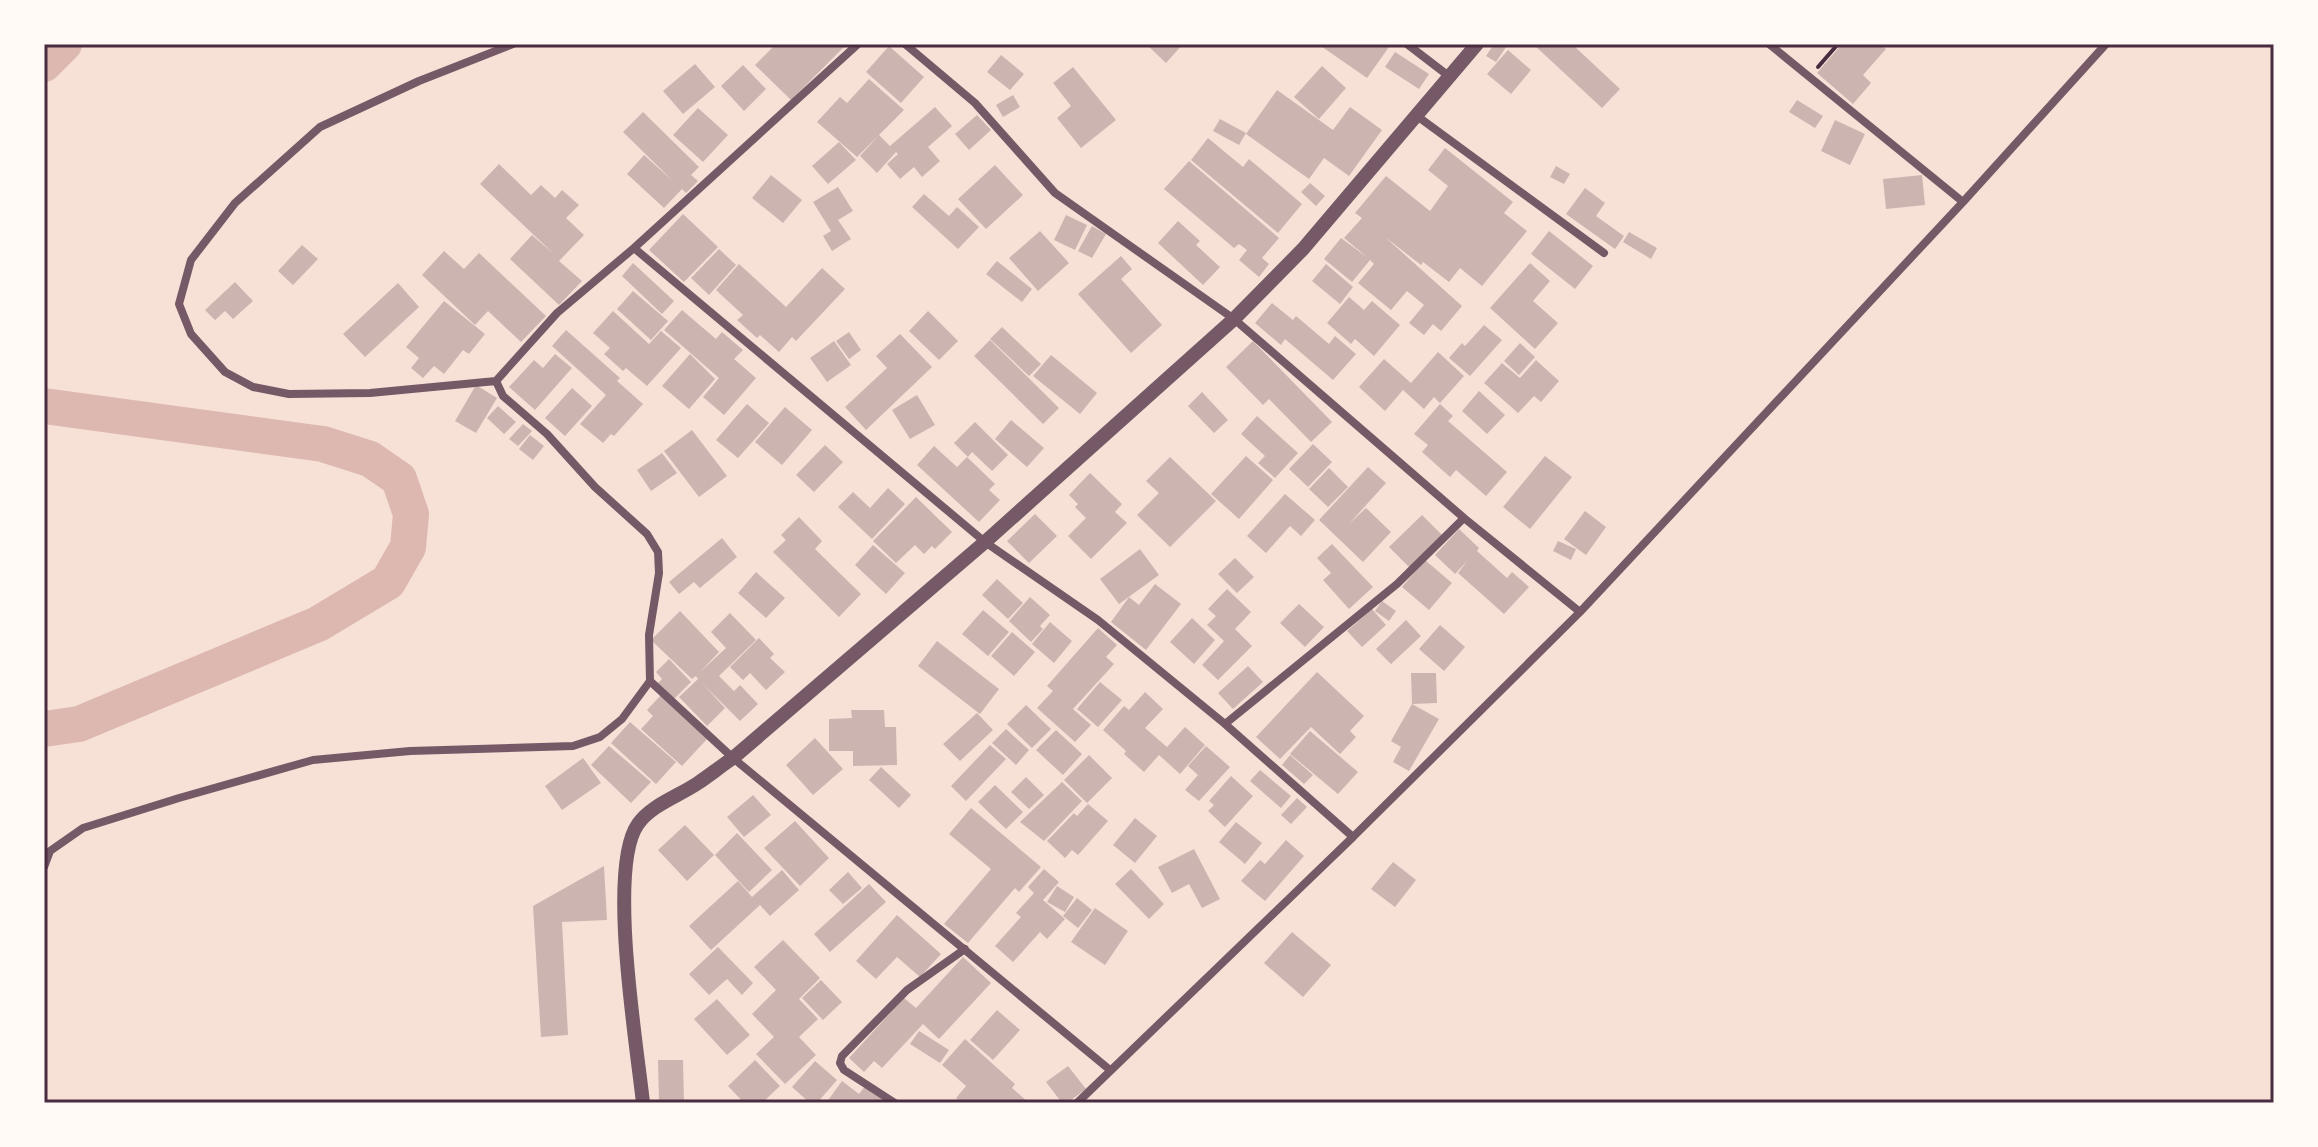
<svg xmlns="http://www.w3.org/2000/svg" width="2318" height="1147" font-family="Bitter,serif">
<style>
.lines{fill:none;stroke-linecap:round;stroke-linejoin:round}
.river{stroke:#dcb8b0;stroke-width:36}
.building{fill:#ccb4b1}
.path{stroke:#4a2c40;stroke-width:4}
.minor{stroke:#755966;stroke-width:8}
.tertiary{stroke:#755966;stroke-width:14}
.neatline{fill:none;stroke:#4a2c40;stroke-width:3}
</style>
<rect width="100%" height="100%" fill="#f7e1d7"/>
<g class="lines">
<path class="river" d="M44,64l20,-20
M44,406l279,38 47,15 29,20 12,35 -3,33 -20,35 -70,42 -239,100 -35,5"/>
</g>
<path class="building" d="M776,44h71l-56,56 -36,-35z
M1146,44h37l-17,19z
M1318,44h66l5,3 -22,31z
M1494,44l12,3 -10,15 -10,-6z
M1533,44h39l48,45 -18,19z
M1842,44h38l6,5 -23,26 8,8 -18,21 -36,-31z
M889,46l35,31 -23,26 -35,-31z
M1508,50l23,20 -20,24 -24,-20z
M1395,52l34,22 -10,15 -34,-22z
M1001,55l23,19 -14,16 -23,-18z
M695,64l20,23 -32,27 -20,-23z
M743,65l23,24 -22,22 -23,-25z
M1322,66l24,22 -27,31 -25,-22z
M1073,67l43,53 -35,28 -24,-30 14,-12 -18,-23z
M869,79l35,31 -47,47 -40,-35 23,-25 7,6z
M1277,90l56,40 17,-23 32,23 -33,46 -25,-18 -15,21 -63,-45z
M1013,95l7,12 -17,10 -7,-12z
M1797,100l26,16 -8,12 -26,-16z
M935,107l17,19 -24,21 12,14 -18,16 -8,-10 -14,12 -13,-15 11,-10 -2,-2 -19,21 -17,-17 19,-21 11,11z
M698,108l30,27 -25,27 -30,-27z
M643,112l56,55 -8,8 7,6 -12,12 -4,-4 -18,19 -37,-34 17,-19 30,27 -51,-50z
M977,115l14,15 -22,20 -14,-16z
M1220,119l26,14 -7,12 -26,-14z
M1835,120l30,14 -15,31 -29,-14z
M1208,138l35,29 6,-8 53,45 -24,29 -87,-73z
M839,142l17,18 -28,24 -16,-18z
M1445,148l68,54 -9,11 23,18 -45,55 -22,-18 -11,14 -26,-20 -2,3 -36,-28 77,69 -21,25 -8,-7 -9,11 -15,-12 15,-18 -17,-14 -16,19 -33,-27 16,-19 -4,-4 -18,22 -28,-23 17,-21 27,20 -24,-20 18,-20 -7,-5 31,-37 44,35 18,-25 -20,-16z
M1189,161l90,77 -17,20 7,6 -10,13 -20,-17 8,-10 -8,-6 -5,4 -70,-59z
M499,164l32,31 10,-10 14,13 7,-8 17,15 -13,13 18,17 -25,26 23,20 -23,24 -49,-46 22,-24 24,21 -76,-72z
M995,165l28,30 -37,34 -28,-30z
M1556,166l14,8 -6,10 -14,-7z
M771,175l31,25 -19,23 -31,-25z
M1922,175l3,30 -39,4 -3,-30z
M1310,183l15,13 -9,10 -15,-14z
M838,187l15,24 -15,9 13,19 -19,12 -9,-15 8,-5 -18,-29z
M1585,188l20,15 -9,13 28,20 -9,13 -49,-35z
M924,194l25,22 8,-9 22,20 -21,22 -46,-42z
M683,214l35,33 -34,35 -35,-32z
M1066,215l21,10 -12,25 -21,-10z
M1178,221l22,20 -4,4 24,22 -17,18 -45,-42z
M1092,226l14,8 -14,24 -14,-7z
M1040,231l29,32 -31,28 -29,-33z
M1549,231l44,35 -18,23 -44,-35z
M1629,232l28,16 -6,11 -28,-17z
M302,245l16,14 -25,26 -15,-14z
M719,249l17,16 -27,30 -18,-17z
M444,251l20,18 15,-16 67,63 -25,26 -33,-31 -13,14 -53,-50z
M1121,256l11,13 -11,10 41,46 -31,28 -53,-59z
M997,261l35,28 -10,13 -36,-28z
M633,263l41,38 -12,13 -40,-38z
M1530,263l20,18 -17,20 25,22 -23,26 -45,-41z
M739,264l47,43 36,-39 23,21 -49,52 -4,-4 -13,15 -19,-17 -3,3 -20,-18 6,-5 -27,-25z
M1326,264l27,23 -13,17 -28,-23z
M235,282l18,19 -20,18 -8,-8 -10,9 -10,-10z
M398,283l21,24 -54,50 -22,-23z
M633,291l35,30 -17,19 -34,-31z
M1349,297l15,13 8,-9 28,24 -26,31 -19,-17 -4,5 -24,-21z
M444,301l41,33 -16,20 -6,-4 -19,24 -10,-8 -11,12 -12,-10 8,-10 -13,-11z
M1272,303l21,17 3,-4 33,28 6,-8 21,18 -23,26 -48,-41 -4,6 -26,-22z
M682,310l34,29 6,-7 21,18 -9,9 22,19 -32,37 -21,-18 16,-19 -55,-48z
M613,311l36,33 12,-13 20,17 -34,38 -21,-18 -3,3 -19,-17 6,-6 -17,-15z
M928,311l30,30 -19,19 -30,-29z
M1484,325l18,15 -32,36 -21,-18 13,-15 3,3z
M1002,327l39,37 -12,12 -39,-37z
M566,330l54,48 -3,3 26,23 -29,32 -3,-2 -8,9 -23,-19 26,-29 -54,-49z
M849,332l12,18 -12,9 -13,-18z
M900,334l32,33 -66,63 -21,-23 42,-39 -11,-12z
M990,340l69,68 -16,16 -69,-68z
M834,341l17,24 -24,17 -17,-24z
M1253,341l79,81 -21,20 -42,-43 -6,6 -37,-38z
M1520,343l15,14 -16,18 -15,-14z
M1438,352l26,24 -24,27 -6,-6 -10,12 -21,-19 -18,21 -26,-24 25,-28 27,24z
M555,354l17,14 -37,42 -26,-23 25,-27 9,8z
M690,354l25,25 -26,30 -27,-23z
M1051,355l46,38 -17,21 -47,-38z
M1536,360l23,21 -18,21 -7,-6 -16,17 -34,-30 18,-20 18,15z
M476,385l21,13 -21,35 -21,-12z
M572,388l20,18 -27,30 -20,-18z
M1479,391l26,24 -18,19 -25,-23z
M1202,392l26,28 -14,13 -26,-27z
M917,395l18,30 -25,14 -18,-29z
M747,404l22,19 -31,35 -22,-18z
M1440,404l13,12 -5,5 59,51 -21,24 -30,-26 -6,7 -28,-25 6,-7 -14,-11z
M498,406l18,16 -12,12 -17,-16z
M785,407l27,23 -30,35 -27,-23z
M1257,416l41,37 -23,25 -17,-15 7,-7 -24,-22z
M1011,420l33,28 -17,19 -32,-28z
M975,422l33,33 -16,16 -20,-19 -4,5 -14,-14z
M523,424l9,7 -14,15 -9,-7z
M692,430l35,46 -28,21 -35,-46z
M530,435l14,11 -11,14 -14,-11z
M1313,444l19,18 -24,25 -19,-18z
M825,445l18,17 -29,30 -18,-17z
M934,446l23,21 10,-10 28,27 -6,6 11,10 -21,22 -62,-57z
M662,453l15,20 -26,18 -14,-21z
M1246,456l27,24 -34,39 -28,-25z
M1545,456l27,21 -42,52 -27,-22z
M1170,457l46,44 -46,46 -33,-32 22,-22 -13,-12z
M1368,467l18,16 -37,41 17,-16 25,24 -28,30 -44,-42z
M1329,468l19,19 -20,20 -19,-18z
M1090,473l32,31 -7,8 12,11 -36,36 -23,-23 18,-18 -11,-11 3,-3 -9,-9z
M888,488l17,16 -33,35 -34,-32 15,-15 17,16z
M1285,494l30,26 -14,16 -11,-10 -24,27 -19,-17z
M916,497l36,35 -17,17 -3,-3 -8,8 -9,-9 -19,18 -23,-22z
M1585,511l21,16 -20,28 -22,-16z
M1035,514l22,22 -28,27 -22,-22z
M1422,515l21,21 -33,32 -21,-21z
M799,517l23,24 -7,8 46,45 -22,23 -66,-65 13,-12 -5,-5z
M1459,529l20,19 -2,3 30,27 5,-6 17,15 -25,27 -46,-41 10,-13 -13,14 -20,-19z
M722,538l15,19 -37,31 -6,-6 -15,12 -10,-12z
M1558,541l18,8 -5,11 -18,-9z
M1332,544l41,43 -24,22 -26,-29 8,-7 -14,-15z
M873,545l32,28 -19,21 -31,-29z
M1140,549l19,26 -40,29 -19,-25z
M1235,558l19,19 -17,16 -19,-19z
M1425,560l27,23 -23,27 -27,-23z
M756,572l29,26 -19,20 -28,-25z
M997,579l26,24 -15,16 -26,-24z
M1155,584l26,20 -35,46 -35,-28 18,-25 10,8z
M1227,589l24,23 -16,17 17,17 -34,34 -16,-15 22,-24 -17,-16 9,-9 -8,-7z
M1030,597l20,18 -10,11 3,3 -12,13 -22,-21z
M1382,601l14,10 -7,10 -14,-10z
M1299,604l25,23 -19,20 -25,-24z
M1372,609l14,16 -24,22 -15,-16z
M983,610l26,22 -21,24 -26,-22z
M680,611l39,41 -19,20 26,-24 -15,-16 19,-19 26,27 -37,36 15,15 6,-6 18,19 -18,17 -37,-37 22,24 -18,18 -28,-29 19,-18 -2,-3 -4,3 -41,-39z
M1192,618l23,22 -21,24 -24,-22z
M1406,620l15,16 -30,28 -15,-15z
M1050,622l22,19 -18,22 -22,-19z
M1440,625l25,22 -21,24 -25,-22z
M1098,628l19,17 -11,12 8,7 -41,45 18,16 -16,17 -38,-34 16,-17 -6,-5z
M1012,632l23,20 -21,24 -23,-20z
M759,638l15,16 -4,4 15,14 -19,18 -16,-17 -7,7 -13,-13z
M937,641l62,48 -19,25 -62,-48z
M669,659l22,23 -18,18 -16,-16 5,-5 -6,-7z
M1248,666l15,16 -30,27 -15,-16z
M1317,672l47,44 -14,15 6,6 -16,17 -29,-27 -31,32 -24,-22z
M1411,673h25l1,30 -25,1z
M1100,682l22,18 -24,27 -21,-18z
M1145,692l18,17 -18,19 22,19 18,-20 20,18 -25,29 -21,-19 -15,17 -20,-18 2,-3 -23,-21 21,-24 5,4z
M661,695l47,43 -26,28 -41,-37 12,-13 -6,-6z
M1412,704l27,15 -30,52 -16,-9 8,-15 -10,-6z
M1026,705l25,24 -19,19 -25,-24z
M851,710h33l1,17h11l1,38 -44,1v-15h-24v-32l23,-1z
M977,713l16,17 -33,31 -17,-17z
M630,722l46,40 -20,22 -45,-41z
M1006,729l23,21 -13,15 -24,-22z
M1056,730l26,24 -19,21 -27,-25z
M1310,731l48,41 -20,22 -48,-40z
M815,738l28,31 -30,26 -27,-30z
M990,745l16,14 -40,42 -15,-15z
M609,746l42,36 -20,21 -40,-38z
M1206,746l24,21 -31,34 -14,-11 13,-15 -10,-9z
M1089,755l23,23 -25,25 -23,-23z
M1290,755l23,20 -9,9 -22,-19z
M583,758l18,25 -39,27 -17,-24z
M881,767l30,28 -12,13 -30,-28z
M1260,770l31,26 -10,12 -31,-27z
M1231,776l22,20 -28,31 -17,-16 6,-6 -5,-4z
M1026,777l18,18 -15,14 -18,-17z
M1062,782l20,19 -38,40 -24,-19z
M995,785l28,27 -17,17 -28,-27z
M753,795l18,20 -27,22 -17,-20z
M1297,798l10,9 -16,17 -10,-9z
M1088,804l20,17 -30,34 -6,-5 -7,8 -18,-17 27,-28 3,3z
M971,808l70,59 -22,25 -4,-4 -47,55 -24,-19 47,-55 -42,-35z
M1135,818l22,18 -22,27 -22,-18z
M795,821l34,37 -29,28 -36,-38z
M1236,822l26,21 -17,21 -26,-22z
M685,825l29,30 -27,26 -29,-31z
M737,833l35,37 -23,22 -34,-37z
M1286,840l18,16 -39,45 -24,-20 19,-21 5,4z
M1194,849l26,50 -18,9 -13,-24 -17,9 -14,-26z
M1393,862l23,18 -21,27 -24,-18z
M604,866l3,54 -45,2 6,113 -27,2 -8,-131z
M1044,869l15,13 -16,18 22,19 -18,20 -7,-7 -27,30 -18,-16 26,-29 -5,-4 18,-20 -6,-6z
M1131,869l33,35 -15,15 -34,-35z
M782,870l17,20 -29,26 -10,-11 -49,45 -22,-24 49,-45 14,16z
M848,872l14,16 -19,16 -14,-14z
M869,884l17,18 -56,50 -16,-18z
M1057,886l17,11 -9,15 -18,-10z
M1077,898l15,12 -14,18 -15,-12z
M1095,908l33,23 -23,34 -34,-23z
M897,915l44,39 -21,23 -23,-20 -21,22 -20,-18z
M1292,932l39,33 -28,32 -39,-34z
M783,940l37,38 -21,21 19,20 -19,18 17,18 -31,29 -29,-30 18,-17 -22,-23 24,-24 -22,-23z
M718,947l35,36 -11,12 -15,-16 -18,16 -20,-21z
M963,957l28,26 -52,56 -16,-15 -41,44 -8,-7 -10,11 -15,-14 55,-60 12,10z
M821,980l21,22 -19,18 -21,-22z
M717,999l33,36 -23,20 -33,-36z
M997,1010l23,20 -27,30 -23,-20z
M919,1031l30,19 -9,13 -30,-19z
M965,1039l50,45 -3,4 17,15h-68l-5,-5 10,-12 -24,-21z
M658,1060h25l1,43h-25z
M755,1060l25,26 -18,17h-18l-16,-17z
M815,1061l22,19 -20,23h-7l-18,-16z
M1068,1066l18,23 -19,14h-5l-16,-21z
M842,1081l17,13 7,-9 21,16 -2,2h-59z"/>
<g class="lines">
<path class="path" d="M1818,67l20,-23"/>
<path class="minor" d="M905,44l70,59 80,90 179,126 230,199 116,94 -227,225
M1407,44l43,33
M1769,44l194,158 143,-158
M1417,116l187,137
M634,248l351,294 113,78 127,104 128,113 -276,266
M496,381l61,-68 77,-65 224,-204
M1580,612l383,-410
M650,681l83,77 377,312
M1225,724l172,-140 67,-66
M44,867l6,-16 33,-23 96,-30 134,-38 97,-9 163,-5 27,-9 22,-18 28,-38 -1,-46 10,-62 -1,-21 -11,-18 -52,-47 -48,-53 -44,-38 -7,-15 -126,12 -81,1 -36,-7 -28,-15 -34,-38 -12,-30 12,-44 44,-57 85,-76 99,-46 94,-37
M895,1103l-51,-33 -4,-7 2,-7 65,-66 58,-41"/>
<path class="tertiary" d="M643,1103c-6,-57 -36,-236 -5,-279 13,-19 41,-28 60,-41 12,-8 23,-17 35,-25l252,-216 249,-223 69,-70 174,-205"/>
</g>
<rect width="2318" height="1147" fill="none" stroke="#fffaf5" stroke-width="92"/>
<rect x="46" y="46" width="2226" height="1055" class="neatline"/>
</svg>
